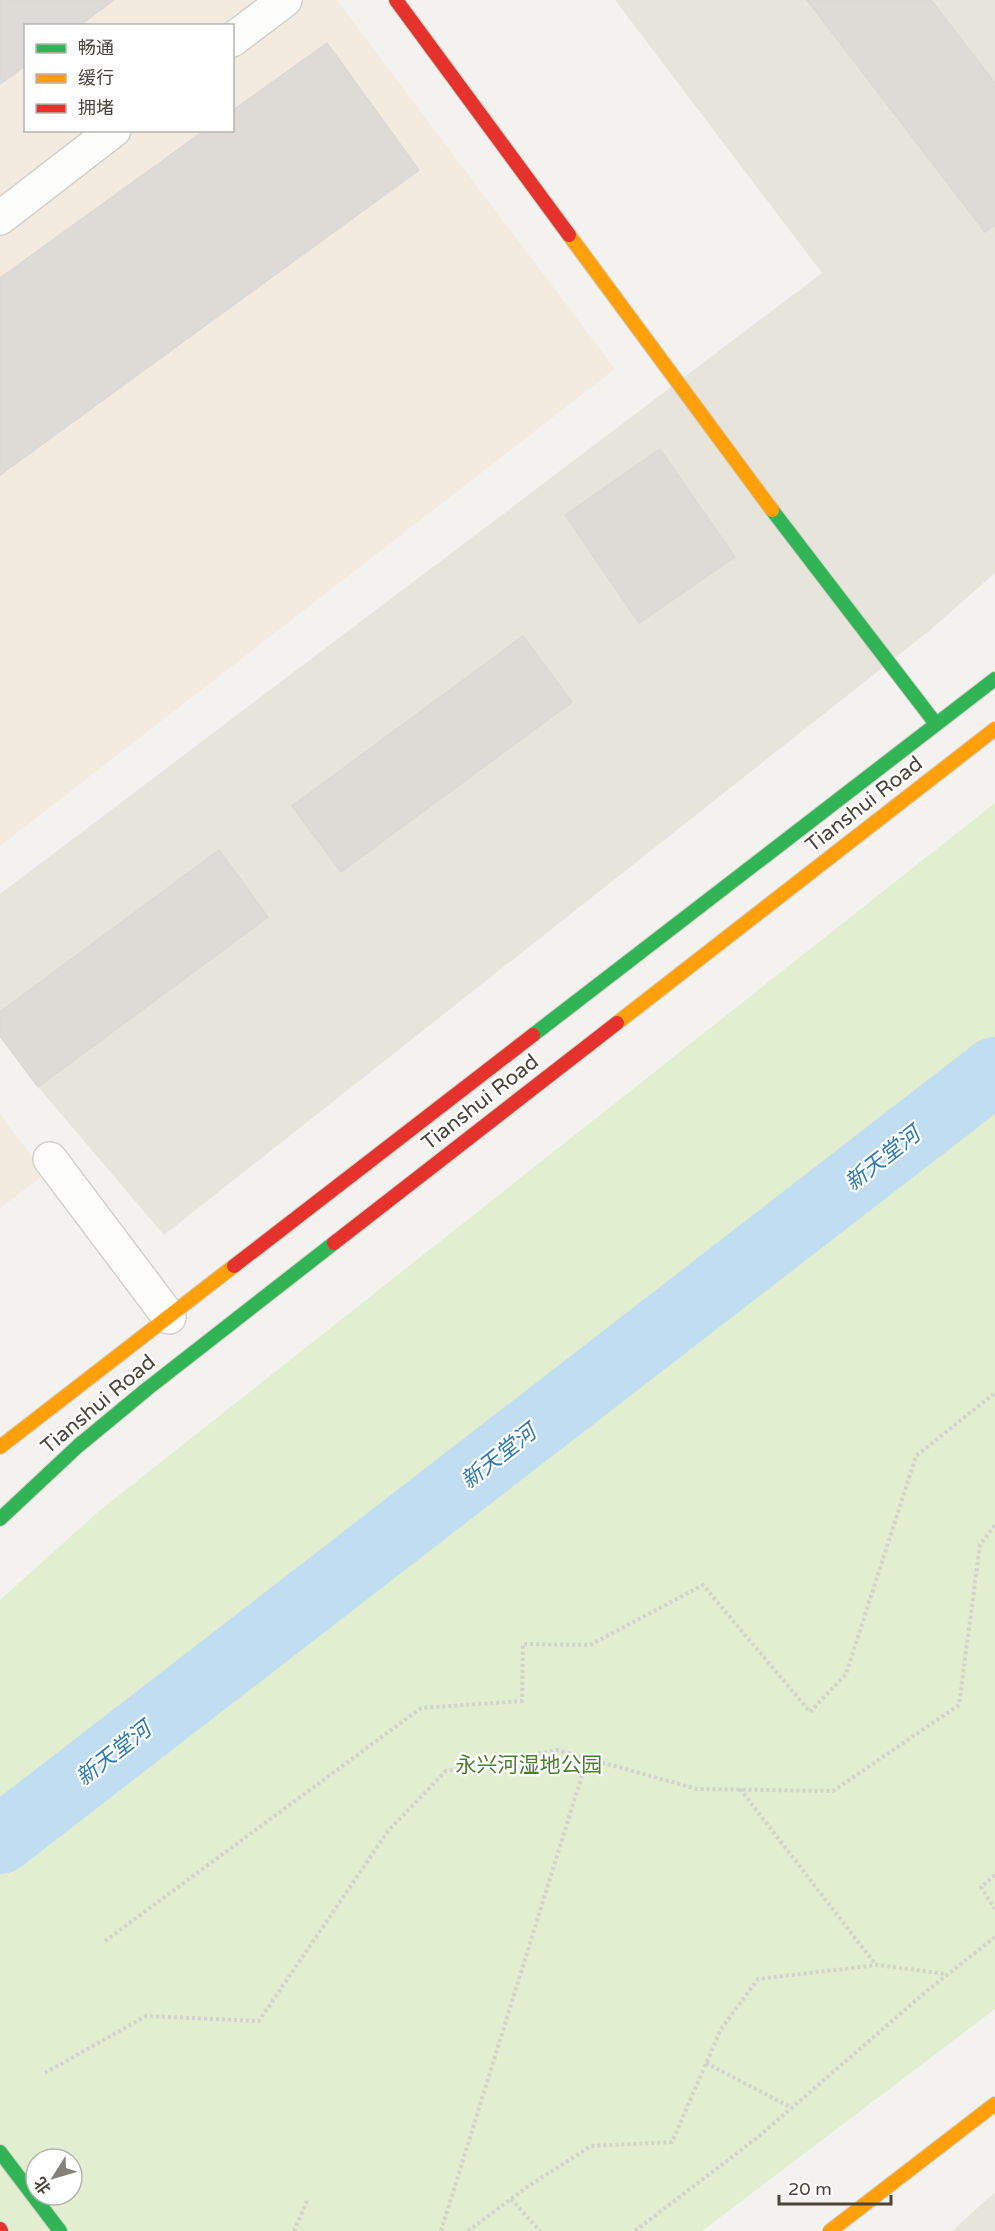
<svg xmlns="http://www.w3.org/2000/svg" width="995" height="2231" font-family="'Varela Round','Noto Sans SC',sans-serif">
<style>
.residential{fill:#e7e4dc}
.commercial{fill:#f3ebdf;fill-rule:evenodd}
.green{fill:#e1eecf;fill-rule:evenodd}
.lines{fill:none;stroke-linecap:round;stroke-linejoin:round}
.river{stroke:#c0ddf1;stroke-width:68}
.building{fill:#dedbd6;stroke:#dcd9d4;stroke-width:1.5}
.street-casing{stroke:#d2d0cb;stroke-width:36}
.fast-casing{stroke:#d3cfc5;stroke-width:16}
.slow-casing{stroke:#d3cfc5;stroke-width:16}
.jam-casing{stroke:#d3cfc5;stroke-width:16}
.path{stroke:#d3d2cc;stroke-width:4;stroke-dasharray:3 3;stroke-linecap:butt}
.street{stroke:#fdfdfc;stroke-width:33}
.fast{stroke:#30b455;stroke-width:14}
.slow{stroke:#ff9f0a;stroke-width:14}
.jam{stroke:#e5322d;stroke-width:14}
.labels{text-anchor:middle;stroke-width:4.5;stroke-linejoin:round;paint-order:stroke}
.street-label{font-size:21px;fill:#4b4439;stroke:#fff}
.park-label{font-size:21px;fill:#4a7f2a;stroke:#fff}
.water-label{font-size:22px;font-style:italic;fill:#2e7ab2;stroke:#fff}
</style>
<rect width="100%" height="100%" fill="#f4f2ee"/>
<path class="residential" d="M615,0h380v573l-66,58 -765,604 -126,-148 -38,-51v-142l822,-621z
M995,2192v39h-43z"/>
<path class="commercial" d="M0,0h337l278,369 -615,477zM26,26h206v104h-206z
M0,1114l45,60 -45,34z"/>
<path class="green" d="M995,803v1206l-293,222h-702v-631l99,-89zM36,2159h36v36h-36z"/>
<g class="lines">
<path class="river" d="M0,1840l995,-769"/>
</g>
<path class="building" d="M0,0h114l-35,26h-53v39l-26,19z
M807,0h124l64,83v142l-10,7z
M327,43l92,127 -419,305v-197l205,-148h27v-19z
M660,449l75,108 -96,66 -74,-108z
M523,636l49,66 -231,170 -49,-66z
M219,850l49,67 -230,170 -38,-51v-24z"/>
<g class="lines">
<defs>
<path id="street" d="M232,40l53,-40
M0,218l114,-88
M50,1159l119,158"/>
<path id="fast" d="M772,510l164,214 2,-2
M533,1035l462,-356
M0,1519l78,-73 69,-57 187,-146
M0,2152l60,79"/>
<path id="slow" d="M569,235l203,275
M617,1023l378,-294
M0,1447l234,-181
M830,2231l165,-127"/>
<path id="jam" d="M396,0l173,235
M334,1243l283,-220
M234,1266l299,-231
M0,2229l1,2"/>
</defs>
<use href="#street" class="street-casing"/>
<use href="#fast" class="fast-casing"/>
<use href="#slow" class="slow-casing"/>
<use href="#jam" class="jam-casing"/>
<path class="path" d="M740,1789l136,176
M995,1875l-14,12 14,22
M105,1941l316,-233 101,-7 1,-57 67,1 113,-60 107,127 36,-38 70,-218 79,-63
M706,2063l86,45
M45,2073l101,-57 113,5 129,-190 58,-60 111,-21 140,39 136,2 126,-86 21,-160 15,-20
M511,2199l29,32
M294,2231l13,-30
M441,2231l146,-472
M468,2231l59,-44 64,-41 81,-4 49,-113 37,-50 119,-14 70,9
M635,2231l123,-94 170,-147 67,-53"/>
<use href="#street" class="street"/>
<use href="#fast" class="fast"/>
<use href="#slow" class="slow"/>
<use href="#jam" class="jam"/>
</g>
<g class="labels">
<g class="street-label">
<text transform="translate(864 804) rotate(-38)" y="7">Tianshui Road</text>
<text transform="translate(480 1102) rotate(-38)" y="7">Tianshui Road</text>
<text transform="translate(98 1404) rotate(-40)" y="7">Tianshui Road</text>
</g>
<g class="park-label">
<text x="529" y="1772">永兴河湿地公园</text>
</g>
<g class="water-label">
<text transform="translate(882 1158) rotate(-38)" y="8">新天堂河</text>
<text transform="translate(498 1456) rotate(-38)" y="8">新天堂河</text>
<text transform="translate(113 1753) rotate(-38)" y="8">新天堂河</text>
</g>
</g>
<rect x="24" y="24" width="210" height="108" fill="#ffffff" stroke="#b7b4b0" stroke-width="1.5"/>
<rect x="36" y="44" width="30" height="9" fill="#30b455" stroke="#b7b4b0" stroke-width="1.5"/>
<text x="78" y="54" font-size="18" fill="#4b4439">畅通</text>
<rect x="36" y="74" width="30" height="9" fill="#ff9f0a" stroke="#b7b4b0" stroke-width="1.5"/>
<text x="78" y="84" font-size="18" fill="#4b4439">缓行</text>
<rect x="36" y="104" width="30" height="9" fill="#e5322d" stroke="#b7b4b0" stroke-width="1.5"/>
<text x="78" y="114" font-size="18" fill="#4b4439">拥堵</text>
<g transform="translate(54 2177) rotate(233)"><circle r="28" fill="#ffffff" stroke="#b7b4b0" stroke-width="1.5"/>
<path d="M0-4.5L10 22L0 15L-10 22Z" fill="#868178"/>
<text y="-9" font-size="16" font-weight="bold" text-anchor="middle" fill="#4b4439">北</text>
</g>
<path d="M779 2195v9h112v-9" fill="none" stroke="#4b4439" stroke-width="3"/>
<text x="788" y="2195" font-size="18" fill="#4b4439" stroke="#ffffff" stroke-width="4.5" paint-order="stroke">20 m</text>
</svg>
